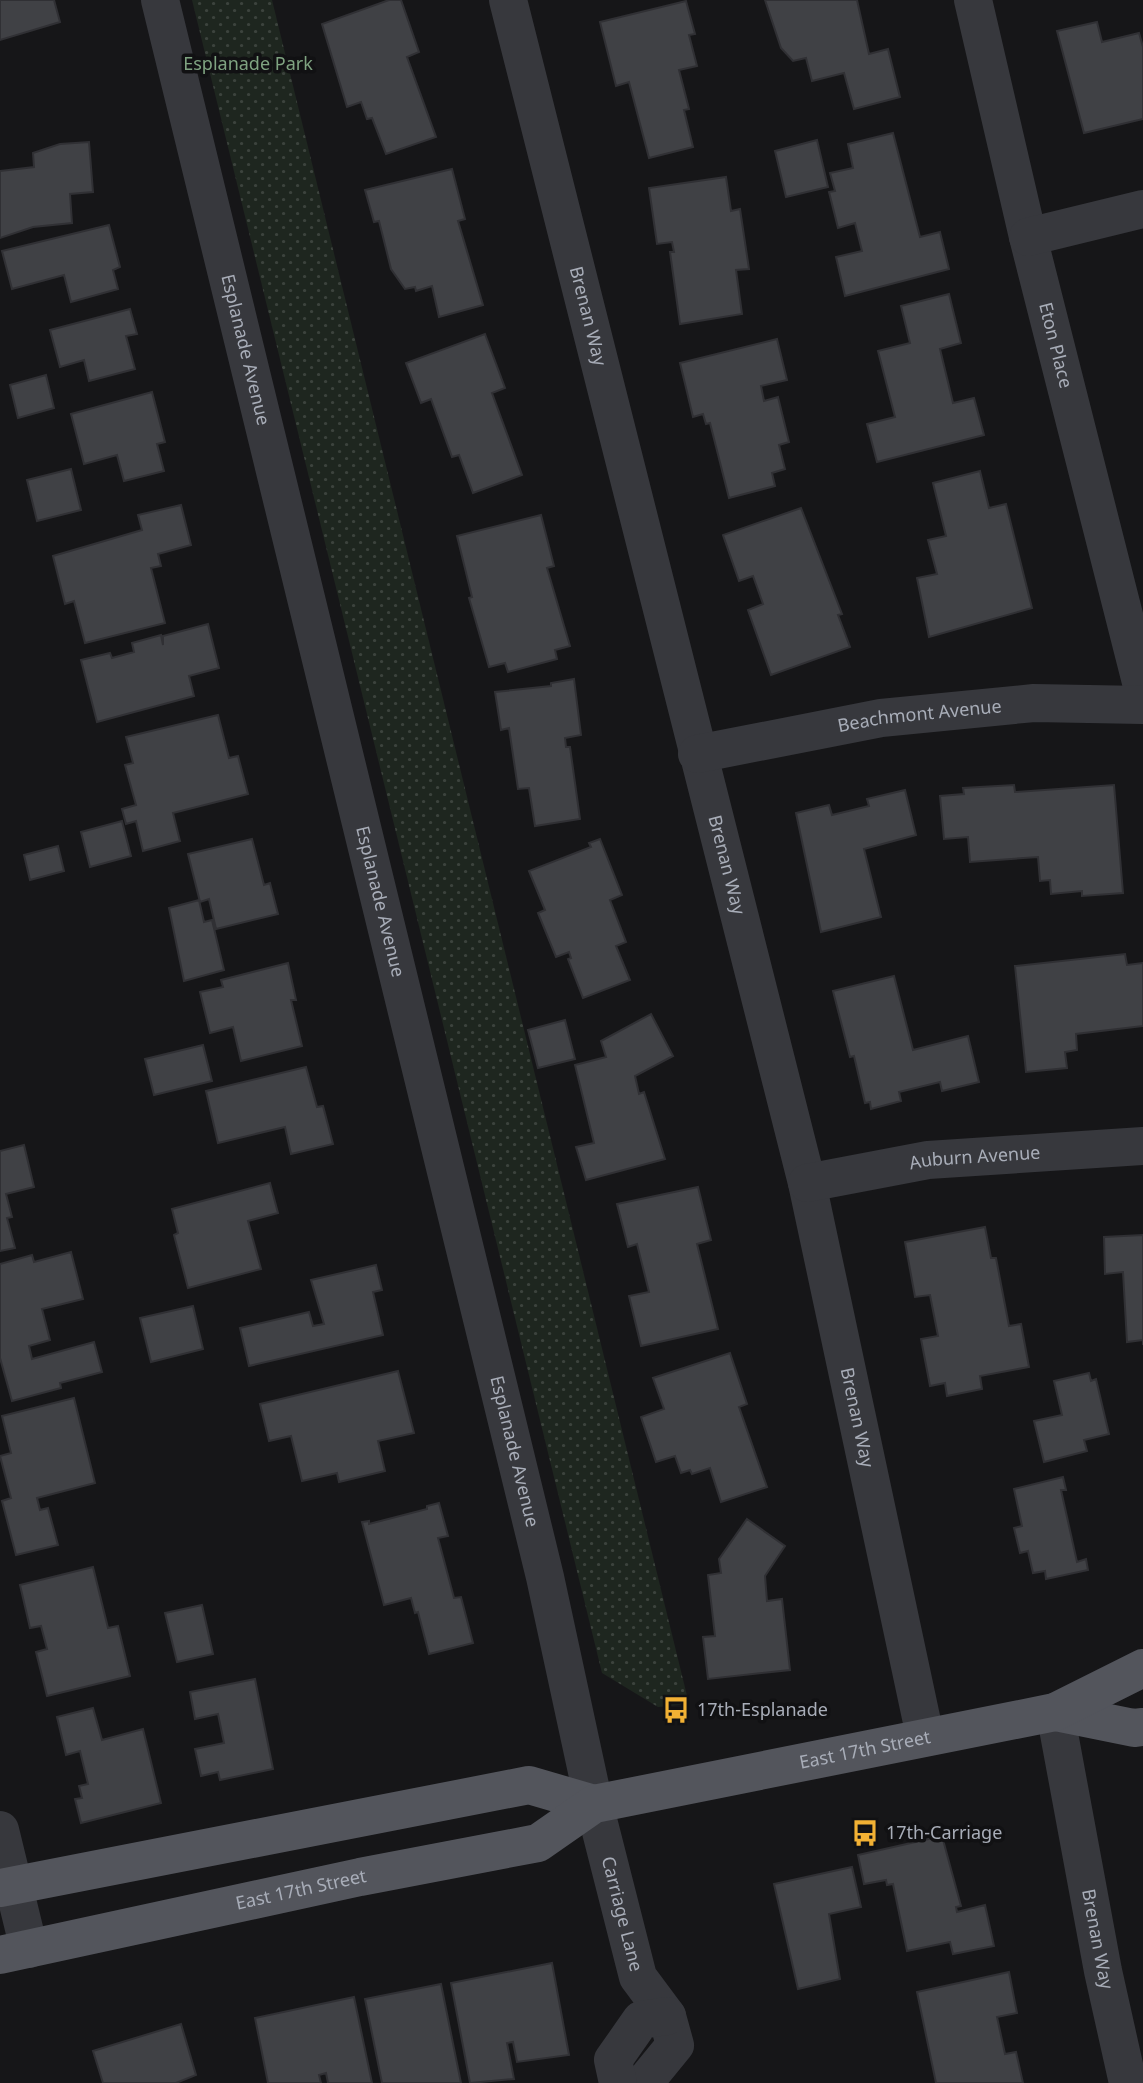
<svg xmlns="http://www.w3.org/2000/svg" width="1143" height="2083" font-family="'Noto Sans',sans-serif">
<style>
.park{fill:url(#park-dots)}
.building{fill:#404145;stroke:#303034;stroke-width:2}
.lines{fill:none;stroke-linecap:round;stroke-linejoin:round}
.minor{stroke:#37383d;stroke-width:38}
.major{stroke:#53555c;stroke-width:38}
.labels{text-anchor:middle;stroke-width:7;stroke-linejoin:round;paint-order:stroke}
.park-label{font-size:18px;fill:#7fa381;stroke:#111113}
.street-label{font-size:18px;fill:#a8adb8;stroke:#111113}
.poi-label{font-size:18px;fill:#a8adb8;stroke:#111113;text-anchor:start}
</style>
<defs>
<pattern id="park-dots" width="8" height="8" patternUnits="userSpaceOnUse" patternTransform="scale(1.75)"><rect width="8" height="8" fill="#1e261f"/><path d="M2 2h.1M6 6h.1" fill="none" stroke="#3c433d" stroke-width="1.8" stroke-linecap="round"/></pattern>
</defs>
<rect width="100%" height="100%" fill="#161618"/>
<path class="park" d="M192,0h80l417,1704 -31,3 -56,-34z"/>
<path class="building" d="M0,0h54l6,22 -60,18z
M389,0h12l18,52 -12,5 29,80 -50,17 -14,-36 -5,1 -6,-17 -14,5 -25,-83z
M765,0h92l12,54 19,-5 12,48 -46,12 -10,-36 -32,8 -6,-23 -13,3 -12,-13z
M686,1l9,33 -6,1 8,31 -18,4 10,39 -5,1 9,37 -44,11 -20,-76 -13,4 -16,-64z
M1097,22l5,20 37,-9 4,14v72l-59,14 -27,-102z
M893,133l27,104 20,-5 9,37 -104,27 -9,-39 26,-6 -7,-28 -17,5 -9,-36 6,-1 -5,-18 23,-5 -5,-24z
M817,140l11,47 -42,10 -11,-46z
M89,142l4,50 -23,2 2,29 -39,4 -33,11v-67l34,-4 -1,-14 27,-9z
M452,169l13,50 -7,2 25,84 -44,12 -7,-31 -16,5 -1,-4 -10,2 -14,-20 -12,-48 -5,1 -9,-32z
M726,177l5,34 9,-2 9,60 -13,1 6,44 -62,10 -10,-72h4l-2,-10 -15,2 -8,-56z
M109,225l11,42 -7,3 5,19 -47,13 -7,-27 -52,14 -10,-38z
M949,294l12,49 -21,6 13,54 21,-5 10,37 -107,27 -10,-38 28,-7 -17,-66 32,-8 -9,-37z
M130,309l7,25 -11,2 9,33 -46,12 -5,-21 -24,7 -10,-37z
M485,334l20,54 -13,5 30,82 -49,18 -14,-38 -7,2 -21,-58 -10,4 -15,-40z
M777,339l10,41 -26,6 3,15 14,-4 11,45 -10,3 6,24 -13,4 3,13 -46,12 -19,-75 -4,1 -3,-10 -10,3 -13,-54z
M46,375l8,33 -36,10 -8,-33z
M152,392l13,50 -8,2 7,27 -40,10 -7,-26 -33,9 -13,-50z
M71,469l10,41 -44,11 -10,-41z
M980,471l9,37 17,-4 26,104 -103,29 -12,-59 20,-4 -9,-34 18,-4 -13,-53z
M181,505l10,40 -33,9 3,12 -10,2 14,55 -80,20 -11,-42 -9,3 -12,-48 89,-26 -4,-15z
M801,508l41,106 -4,1 12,32 -79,28 -23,-65 15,-6 -10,-28 -14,5 -16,-46z
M541,515l13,51 -7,2 23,78 -15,4 2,9 -49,13 -3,-9 -16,4 -20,-69 3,-1 -15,-61z
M208,624l11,44 -30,8 5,20 -97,26 -16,-62 29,-7 2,5 22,-6 -2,-9 29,-8 2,10v-9z
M574,679l7,56 -16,3 1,9h4l10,72 -45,7 -6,-38 -11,1 -9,-61 -8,2 -6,-38 56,-6v-3z
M218,715l11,43 9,-2 10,38 -75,19 7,28 -37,10 -7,-30 -10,3 -4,-15 14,-4 -11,-40 8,-2 -7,-26z
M1014,785l1,7 99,-7 9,108 -41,3v-5l-31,3 -1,-14 -10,1 -2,-24 -68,5 -2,-25 -24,2 -4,-43 24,-2 -1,-6z
M905,790l11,45 -52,14 17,68 -60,15 -25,-119 33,-8 3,10 37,-9 -2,-7z
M122,821l9,35 -41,11 -9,-35z
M252,839l12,46 6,-2 8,31 -62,15 -7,-30 -9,3 -12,-48z
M600,839l22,56 -12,5 16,42 -10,4 14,34 -47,18 -15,-39 3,-1 -2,-6 -13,5 -18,-44 7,-3 -16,-39 62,-24 -2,-4z
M58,846l6,25 -34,9 -6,-25z
M199,900l5,22 8,-2 12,50 -40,11 -15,-73z
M1125,954l2,11 16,-2v63l-67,8 1,16 -12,2 2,16 -41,4 -11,-106z
M288,963l8,37h-5l11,46 -61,15 -8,-34 -23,6 -10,-41 23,-5 -2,-7z
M894,976l19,74 55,-14 11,46 -37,9 -2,-9 -41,10 2,9 -30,8 -1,-7 -5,1 -11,-47 -4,1 -17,-66z
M651,1014l22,42 -38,20 4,18 5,-2 21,67 -79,21 -10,-33 18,-4 -19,-78 31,-8 -5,-16z
M565,1020l10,39 -37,9 -10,-38z
M203,1045l9,36 -58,14 -9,-36z
M306,1067l11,40 6,-1 10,38 -42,10 -6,-27 -67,16 -12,-52z
M24,1145l10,42 -28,7 6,23 -5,1 8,30 -15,3v-100z
M270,1183l8,30 -30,8 13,48 -73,19 -14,-53 4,-2 -6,-24z
M698,1187l13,53 -14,4 21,85 -77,17 -12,-50 20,-4 -12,-48 -9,3 -11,-43z
M985,1227l6,31h5l13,68 12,-2 8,43 -49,9 2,13 -35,7 -2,-13 -15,3 -9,-47 17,-3 -8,-41 -15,2 -10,-55z
M1143,1235v110v-5l-16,2 -4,-70 -18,2 -1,-37z
M71,1252l12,47 -41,10 8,31 -21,6 3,13 62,-17 8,30 -42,11 1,5 -49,13 -12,-43v-94l32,-9 2,7z
M376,1265l6,25 -9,2 10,43 -134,31 -9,-38 69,-16 4,14 11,-2 -13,-44z
M193,1306l10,43 -52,13 -11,-44z
M730,1353l17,51 -8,3 28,80 -46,15 -11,-34 -18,6 -2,-4 -9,3 -6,-17 -19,6 -15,-45 23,-8 -11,-31z
M398,1371l16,62 -36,8 7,30 -46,11 -2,-9 -35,8 -11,-45 -22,5 -9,-37z
M1089,1373l2,8 5,-2 13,55 -25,6 3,11 -43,11 -10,-41 28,-6 -8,-34z
M74,1398l21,85 -58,15 3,12 8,-2 10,37 -42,10 -14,-54 9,-3 -11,-42 11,-3 -9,-37z
M1063,1477l3,13h-5l16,72 9,-3 2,11 -42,9 -1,-8 -12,2 -5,-22 -8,2 -6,-25 8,-2 -8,-37z
M439,1503l9,33 -10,2 16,60 7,-1 12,46 -44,11 -11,-42 -3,1 -4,-15 -27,7 -22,-83 7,-1v3l58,-15v-3z
M747,1519l38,27 -20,30 2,25 15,-2 8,71 -82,9 -5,-42 12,-1 -7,-61 13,-2 -2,-14z
M93,1567l15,61 10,-2 12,50 -83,20 -11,-44 11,-3 -6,-23 -11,2 -10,-43z
M202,1605l11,49 -36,8 -12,-49z
M255,1679l18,90 -53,11 -2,-8 -17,4 -6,-27 29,-6 -6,-29 -23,5 -5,-27z
M93,1708l9,32 41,-11 18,74 -80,20 -6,-24 7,-1 -3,-12 9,-2 -8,-33 -14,4 -9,-38z
M942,1836l19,70 -5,1 1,5 28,-7 9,41 -41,8 -3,-12 -43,9 -14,-67 -6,1 -1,-5 -22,4 -6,-29z
M852,1867l9,40 -32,7 11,65 -42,10 -24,-105z
M552,1963l17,92 -52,7 -4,-20 -6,1 7,36 -44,4 -19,-100z
M1009,1972l8,41 -20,4 8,37 11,-2 7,31h-87l-19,-91z
M441,1984l20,99h-79l-17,-84z
M354,1997l18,86h-44l-2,-10 -7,2 2,8h-53l-13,-65z
M181,2024l15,51 -20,8h-73l-10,-32z"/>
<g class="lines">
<g class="minor">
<path id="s1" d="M160,0l385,1577 49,227 44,173 29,39 8,29 -31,38"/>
<path id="s2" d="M508,0l299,1183 118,553"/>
<path id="s3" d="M973,0l55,237 115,453"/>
<path d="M1028,237l115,-28"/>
<path id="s4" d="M697,754l184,-36 153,-15 109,2"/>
<path id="s5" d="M807,1183l121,-23 215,-14"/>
<path id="s6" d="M1055,1712l48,259 25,112"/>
<path d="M0,1830l29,119"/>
<path d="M618,2083l-5,-23 28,-40 26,-4"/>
</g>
<g class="major">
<path d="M1055,1712l79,16 9,-1"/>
<path d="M0,1888l529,-103 65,19"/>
<path id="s7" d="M0,1955l360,-78 178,-34 56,-39 461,-92 88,-44"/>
</g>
</g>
<defs>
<symbol id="bus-bare" viewBox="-9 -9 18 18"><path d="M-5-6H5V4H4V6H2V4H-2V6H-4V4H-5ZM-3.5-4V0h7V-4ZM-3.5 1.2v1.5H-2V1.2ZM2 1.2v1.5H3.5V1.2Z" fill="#f2b134" stroke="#111113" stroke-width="2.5" paint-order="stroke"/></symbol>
</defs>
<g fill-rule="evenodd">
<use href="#bus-bare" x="657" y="1691" width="38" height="38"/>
<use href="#bus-bare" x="846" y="1814" width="38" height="38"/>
</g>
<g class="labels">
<g class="park-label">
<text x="248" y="70">Esplanade Park</text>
</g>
<g class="street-label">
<text dy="6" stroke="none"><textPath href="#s2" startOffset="326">Brenan Way</textPath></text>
<text dy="6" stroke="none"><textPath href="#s3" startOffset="355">Eton Place</textPath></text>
<text dy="6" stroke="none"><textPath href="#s1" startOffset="360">Esplanade Avenue</textPath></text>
<text dy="6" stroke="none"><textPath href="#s4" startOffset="226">Beachmont Avenue</textPath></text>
<text dy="6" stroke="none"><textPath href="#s2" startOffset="892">Brenan Way</textPath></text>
<text dy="6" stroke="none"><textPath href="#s1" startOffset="928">Esplanade Avenue</textPath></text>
<text dy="6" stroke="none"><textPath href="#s5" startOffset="170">Auburn Avenue</textPath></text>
<text dy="6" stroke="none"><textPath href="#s2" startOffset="1460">Brenan Way</textPath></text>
<text dy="6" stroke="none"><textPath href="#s1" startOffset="1494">Esplanade Avenue</textPath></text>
<text dy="6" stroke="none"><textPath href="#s7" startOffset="894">East 17th Street</textPath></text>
<text dy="6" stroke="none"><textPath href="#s7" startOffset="308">East 17th Street</textPath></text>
<text dy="6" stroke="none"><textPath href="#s1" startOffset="1969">Carriage Lane</textPath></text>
<text dy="6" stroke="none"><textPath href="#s6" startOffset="231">Brenan Way</textPath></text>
</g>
<g class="poi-label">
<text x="697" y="1716">17th-Esplanade</text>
<text x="886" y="1839">17th-Carriage</text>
</g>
</g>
</svg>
